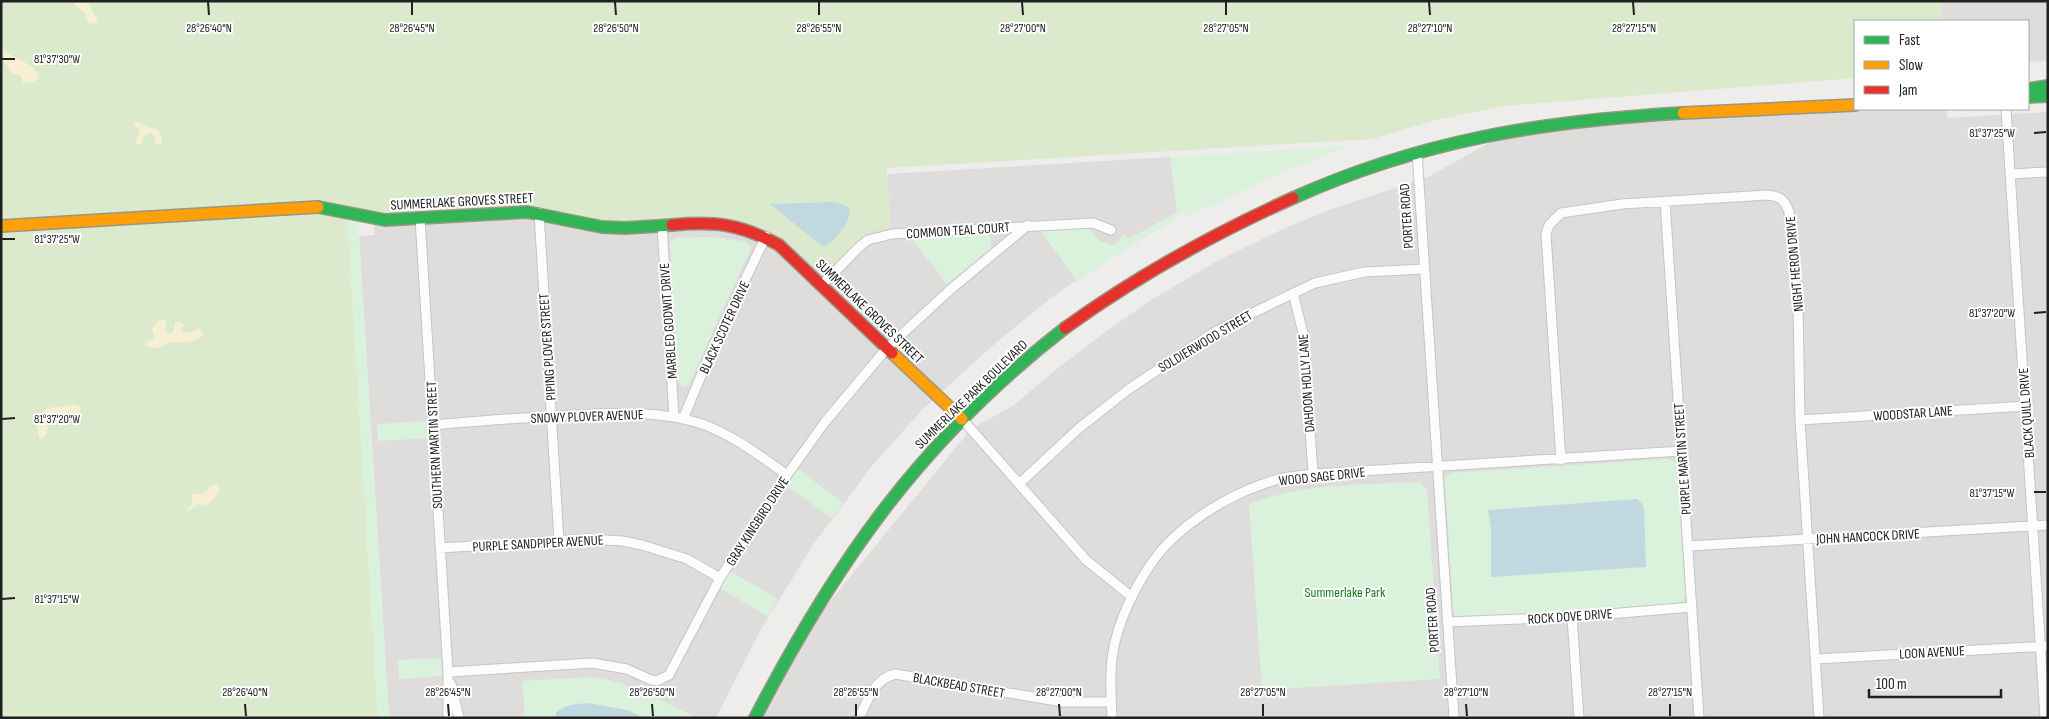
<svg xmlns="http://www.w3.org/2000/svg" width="2049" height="719" font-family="'Sofia Sans Condensed',sans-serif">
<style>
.residential{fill:#dedddc;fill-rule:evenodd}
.grass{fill:#dbeacc}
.sand{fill:#f6efd1}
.park{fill:#daf2db}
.water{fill:#c0d8e0}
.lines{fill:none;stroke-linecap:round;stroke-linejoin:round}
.street-casing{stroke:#c6c5c4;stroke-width:11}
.fast-casing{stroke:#969882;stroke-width:14}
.slow-casing{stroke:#969882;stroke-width:14}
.jam-casing{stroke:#969882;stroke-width:14}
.street{stroke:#fdfcfc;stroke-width:9}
.fast{stroke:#30b455;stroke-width:11}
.slow{stroke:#ff9f0a;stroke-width:11}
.jam{stroke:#e5322d;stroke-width:11}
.ticks{fill:none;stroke:#212121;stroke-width:2}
.labels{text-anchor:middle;stroke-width:4;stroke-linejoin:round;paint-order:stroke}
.street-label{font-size:14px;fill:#212121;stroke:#fff}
.park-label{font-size:14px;fill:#127c1e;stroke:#fff}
.ticks-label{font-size:12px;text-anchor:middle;fill:#212121;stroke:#fff;stroke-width:4;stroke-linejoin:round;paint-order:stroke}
</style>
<rect width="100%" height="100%" fill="#efedeb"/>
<path class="residential" d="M1941,1h107v60l-20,1v-41h-86z
M1869,109h77l1,9 101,-6v606h-1285l25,-65 183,-224 43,-24 39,-33 59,-45 41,-28 64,-38 66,-32 46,-19 99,-33 84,-47z
M1170,157l8,60 -61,37 -41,28 -1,-1 -27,19 -57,47 -69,63 -50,56 -59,79 -52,84 -45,89h-20l-173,-37 2,37h-136l-30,-482 16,-1 -3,-27 515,-28 1,-6zM714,237l33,5 -58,142 -7,3 -3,-5 -9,-139 5,-5z"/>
<path class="grass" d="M1,1h1940l1,20h-87v57l-350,28 -69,14 -64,19 -485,29 4,60 -19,4 -10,5 -35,35 -9,-2 -29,-27 -19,-11 -21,-9 -23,-5 -123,5 -63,-15 -149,7 -44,-7 31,510h-377z"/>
<path class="sand" d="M71,1c17,0 18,2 26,18l-1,5 -8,-1 -3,-10z
M1,44c7,17 33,15 38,34l-4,3 -12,2 -2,-7 -8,-2 -12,-16z
M135,122h4l7,5 11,2 5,8 -1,8 -5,-1 -2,-8 -4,-3 -6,3 -3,9 -5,-1v-5l4,-8 -6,-6z
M159,320h5l2,2v12l7,-2 2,-10 4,-1 5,4 -3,5 2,3 9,-1 6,-4 5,4 -1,5 -13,5h-17l-14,6 -11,-1 -1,-5 9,-4 -3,-9z
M74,404l6,2v7c-8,7 -18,0 -27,2 -6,7 -4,18 -11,24l-3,-1 -2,-10 6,-17c10,-7 21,-2 31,-7z
M214,484l3,1 3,3 -2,6 -11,11 -9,-1 -10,8 -1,-2 6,-7 -2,-9h11z"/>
<path class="park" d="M1350,146l-67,26 -97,45v-5l-55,33 -54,36 -37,-51 49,-2 10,13 14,4 6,-4 4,-7 5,5 49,-27 -7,-55z
M347,216l11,4 31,498h-11z
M984,233l7,5v10l-44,36 -36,-46z
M714,237l33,5 4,6 -62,136 -2,2 -5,1 -3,-5 -9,-139 5,-5z
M427,421l1,17 -50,3 -1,-17z
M1668,459l8,3 1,5 8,125 -1,9 -7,3 -215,15 -7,-3 -2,-10 -8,-124 1,-5 5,-4z
M797,468l46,35 -11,15 -47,-33z
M1420,482l7,8 13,189 -178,11 -13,-186c54,-21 114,-19 171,-22z
M730,571l48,28 -10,17 -49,-28z
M441,658l1,18 -43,3 -1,-19z
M590,677c39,4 73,24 107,41h-172l-2,-37z"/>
<path class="water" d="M836,202l13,5c3,15 -13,34 -26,40l-53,-43z
M1638,499l6,8 2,60 -155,10v-49l-3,-18z
M588,703l39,7 17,8h-88v-6c10,-7 19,-8 32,-9z"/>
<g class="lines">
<defs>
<path id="street" d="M2006,109l39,609
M1417,152l37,566
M2010,174l38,-2
M1665,201l34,517
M539,213l20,328
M420,218l28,454v46
M662,225l12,192
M822,285l37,-38 9,-7 24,-6 201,-11 18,7
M1293,293l11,44 9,137
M683,419l30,-72 53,-111
M962,419l124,141 46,37
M1800,420l226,-14
M433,425c47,-4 94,-8 140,-10 44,-2 87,-5 129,9 31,11 58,32 85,51
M1561,460l-15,-226 3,-9 12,-12 61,-9 145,-9c13,1 18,5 22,17l9,93 2,115 19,298
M1019,484l59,-55 51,-40 84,-56 27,-14 75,-36 49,-11 61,-3
M1688,546l360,-21
M440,548l148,-9 34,2 20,4 45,14 33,19
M1572,617l7,101
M1447,622l125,-5 120,-10
M1816,659l232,-13
M448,672l144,-9 35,6 24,11 6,1 12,-6 51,-97 67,-103 38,-53 62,-74 64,-59 77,-64
M451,684l8,34
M859,718c9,-18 15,-39 36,-44l168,28h48
M1112,718c-1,-25 -3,-52 3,-76 8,-33 29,-74 53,-99 30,-30 71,-53 111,-64 11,-3 23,-3 34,-5l369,-23"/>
<path id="fast" d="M2028,89l20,-3
M2028,97l20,-1
M1293,198c129,-58 250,-77 390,-85
M318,207l67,13 142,-8 75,15 24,1 46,-3
M755,718c82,-158 168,-280 310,-390"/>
<path id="slow" d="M1683,113l172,-8
M1,226l317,-19
M892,353l70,66"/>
<path id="jam" d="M672,225c44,-4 68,-1 107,20l113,108
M1065,328c72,-52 148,-94 228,-130"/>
</defs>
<use href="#street" class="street-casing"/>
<use href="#fast" class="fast-casing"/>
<use href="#slow" class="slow-casing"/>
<use href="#jam" class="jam-casing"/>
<use href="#street" class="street"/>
<use href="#fast" class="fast"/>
<use href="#slow" class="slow"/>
<use href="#jam" class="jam"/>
</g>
<path class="ticks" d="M208,2l1,13M412,2v13M615,2l1,13M819,2v13M1022,2l1,13M1226,2v13M1429,2l1,13M1633,2l1,13M2,59h13M2034,133l12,-1M2,239h13M2034,313l12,-1M2,419l13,-1M2034,492h12M2,599l13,-1M245,704l1,12M448,704l1,12M652,704l1,12M856,704v12M1059,704l1,12M1263,704v12M1466,704l1,12M1670,704v12"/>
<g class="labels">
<g class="street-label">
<text transform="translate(462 201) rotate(-3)" y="5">SUMMERLAKE GROVES STREET</text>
<text transform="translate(1406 216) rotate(-94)" y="5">PORTER ROAD</text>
<text transform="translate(958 230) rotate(-4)" y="5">COMMON TEAL COURT</text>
<text transform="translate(1794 264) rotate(-95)" y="5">NIGHT HERON DRIVE</text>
<text transform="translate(870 311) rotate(44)" y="5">SUMMERLAKE GROVES STREET</text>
<text transform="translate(668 321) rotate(-94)" y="5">MARBLED GODWIT DRIVE</text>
<text transform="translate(724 327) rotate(-65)" y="5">BLACK SCOTER DRIVE</text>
<text transform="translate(1205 341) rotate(-31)" y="5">SOLDIERWOOD STREET</text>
<text transform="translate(547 347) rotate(-94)" y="5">PIPING PLOVER STREET</text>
<text transform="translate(1306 383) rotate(-94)" y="5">DAHOON HOLLY LANE</text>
<text transform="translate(971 394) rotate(-44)" y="5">SUMMERLAKE PARK BOULEVARD</text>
<text transform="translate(1913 413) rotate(-4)" y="5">WOODSTAR LANE</text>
<text transform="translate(2026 413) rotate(-94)" y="5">BLACK QUILL DRIVE</text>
<text transform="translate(587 416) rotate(-2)" y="5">SNOWY PLOVER AVENUE</text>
<text transform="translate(434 445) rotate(-93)" y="5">SOUTHERN MARTIN STREET</text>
<text transform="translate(1682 459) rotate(-94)" y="5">PURPLE MARTIN STREET</text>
<text transform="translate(1322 476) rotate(-6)" y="5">WOOD SAGE DRIVE</text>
<text transform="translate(757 521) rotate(-57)" y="5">GRAY KINGBIRD DRIVE</text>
<text transform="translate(1868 536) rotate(-3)" y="5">JOHN HANCOCK DRIVE</text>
<text transform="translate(538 543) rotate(-3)" y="5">PURPLE SANDPIPER AVENUE</text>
<text transform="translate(1570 616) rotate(-4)" y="5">ROCK DOVE DRIVE</text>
<text transform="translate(1432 620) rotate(-94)" y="5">PORTER ROAD</text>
<text transform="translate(1932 652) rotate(-3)" y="5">LOON AVENUE</text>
<text transform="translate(959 685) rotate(10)" y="5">BLACKBEAD STREET</text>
</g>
<g class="park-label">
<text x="1345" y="597">Summerlake Park</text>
</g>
</g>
<g class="ticks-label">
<text x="209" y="32">28°26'40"N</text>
<text x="412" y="32">28°26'45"N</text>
<text x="616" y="32">28°26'50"N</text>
<text x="819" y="32">28°26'55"N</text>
<text x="1023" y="32">28°27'00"N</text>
<text x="1226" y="32">28°27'05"N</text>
<text x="1430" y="32">28°27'10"N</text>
<text x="1634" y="32">28°27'15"N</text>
<text x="57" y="63">81°37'30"W</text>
<text x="1992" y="137">81°37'25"W</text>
<text x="57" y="243">81°37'25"W</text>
<text x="1992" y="317">81°37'20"W</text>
<text x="57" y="423">81°37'20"W</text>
<text x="1992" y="497">81°37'15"W</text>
<text x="57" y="603">81°37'15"W</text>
<text x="245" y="696">28°26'40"N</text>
<text x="448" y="696">28°26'45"N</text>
<text x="652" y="696">28°26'50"N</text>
<text x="856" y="696">28°26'55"N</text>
<text x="1059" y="696">28°27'00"N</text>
<text x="1263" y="696">28°27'05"N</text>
<text x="1466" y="696">28°27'10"N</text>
<text x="1670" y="696">28°27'15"N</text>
</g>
<rect width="2049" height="719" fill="none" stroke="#212121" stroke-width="5"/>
<rect x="1854" y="20" width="175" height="90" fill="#ffffff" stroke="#a6a6a6"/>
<rect x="1864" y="36" width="25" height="8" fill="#30b455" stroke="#a6a6a6"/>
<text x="1899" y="45" font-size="15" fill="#212121">Fast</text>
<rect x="1864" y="61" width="25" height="8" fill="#ff9f0a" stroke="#a6a6a6"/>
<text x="1899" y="70" font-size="15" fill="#212121">Slow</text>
<rect x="1864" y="86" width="25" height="8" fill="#e5322d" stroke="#a6a6a6"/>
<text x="1899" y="95" font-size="15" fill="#212121">Jam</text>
<path d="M1869 689v8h132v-8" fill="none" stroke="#212121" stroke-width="2.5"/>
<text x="1876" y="689" font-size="15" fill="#212121" stroke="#ffffff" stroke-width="4" paint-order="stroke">100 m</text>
</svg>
